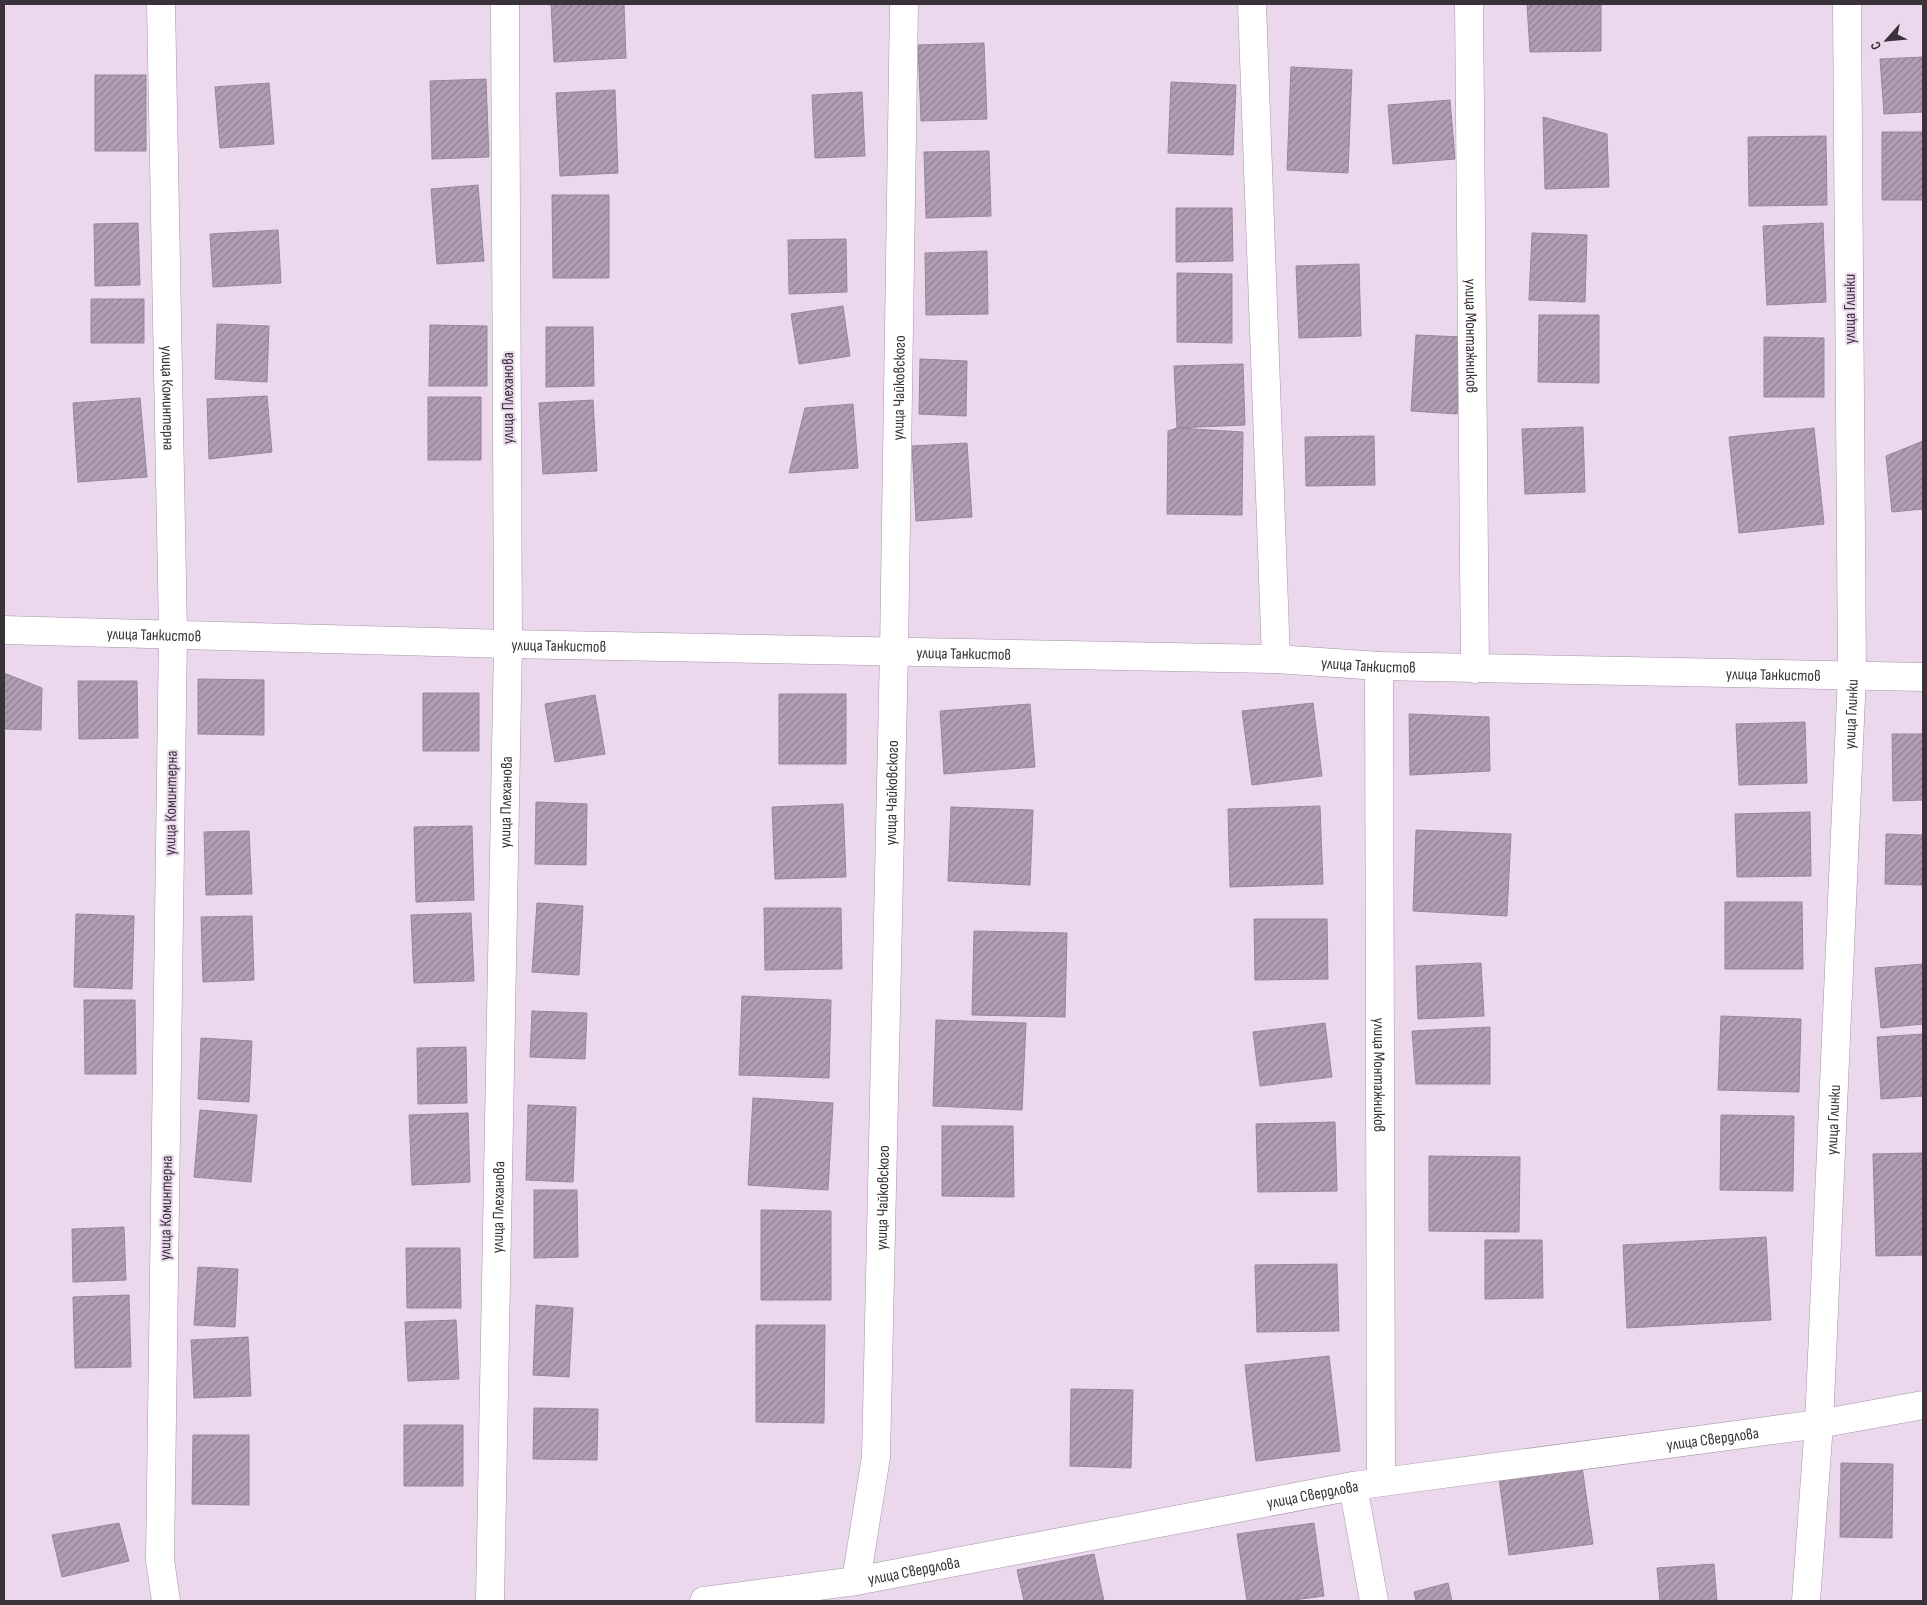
<svg xmlns="http://www.w3.org/2000/svg" width="1927" height="1605" font-family="'Sofia Sans Condensed',sans-serif">
<style>
.building{fill:url(#building-hatch);stroke:#98879a}
.lines{fill:none;stroke-linecap:round;stroke-linejoin:round}
.minor-casing{stroke:#a594a7;stroke-width:29}
.minor{stroke:#fff;stroke-width:28}
.labels{text-anchor:middle;stroke-width:4;stroke-linejoin:round;paint-order:stroke}
.street-label{font-size:16px;fill:#39323a;stroke:#ebd8ed}
</style>
<defs>
<pattern id="building-hatch" width="6" height="6" patternUnits="userSpaceOnUse" patternTransform="scale(1.25)"><rect width="6" height="6" fill="#b09eb2"/><path d="M-1 1l2-2M0 6l6-6M5 7l2-2" fill="none" stroke="#908192"/></pattern>
</defs>
<rect width="100%" height="100%" fill="#ebd8ed"/>
<path class="building" d="M551,4h73l2,54 -72,4z
M1527,4h74v47l-71,1z
M984,43l3,76 -66,2 -3,-76z
M1923,57v55l-39,2 -4,-55z
M1291,67l61,3 -4,103 -61,-3z
M95,75h51v76h-51z
M486,79l3,78 -57,2 -2,-78z
M1171,82l65,3 -3,70 -65,-2z
M269,83l5,61 -54,4 -5,-61z
M615,90l3,83 -58,3 -4,-83z
M862,92l3,64 -50,2 -3,-63z
M1450,100l5,59 -62,5 -5,-59z
M1543,117l64,17 2,53 -64,2z
M1882,132h41v68h-41z
M1826,136l1,69 -78,1 -1,-69z
M989,151l2,65 -65,2 -2,-66z
M478,185l6,76 -47,3 -6,-75z
M552,195h57v83h-56z
M1176,208h56l1,53 -57,1z
M138,223l2,62 -45,1 -1,-62z
M1823,223l3,79 -59,3 -4,-79z
M278,230l3,53 -68,4 -3,-53z
M1532,233l55,2 -2,67 -56,-2z
M846,239l1,53 -58,2 -1,-54z
M987,251l1,63 -62,1 -1,-62z
M1359,264l2,72 -62,2 -3,-72z
M1177,273l55,1v69l-55,-1z
M91,299h53v44h-53z
M843,306l7,50 -51,8 -8,-50z
M1539,315h60v68l-61,-1z
M217,324l52,2 -2,56 -52,-3z
M430,325l57,1v60h-58z
M546,327h47l1,59 -48,1z
M1416,335l46,2 -5,77 -46,-3z
M1764,337l60,1v59h-60z
M920,359l47,2 -1,55 -47,-2z
M1243,364l2,61 -68,3 -3,-62z
M267,396l5,56 -63,7 -2,-60z
M428,397h53v63h-53z
M140,398l7,79 -69,5 -5,-79z
M593,400l4,71 -54,3 -4,-71z
M853,404l5,64 -69,5 16,-65z
M1583,427l2,65 -60,2 -3,-65z
M1177,428l66,4 -1,83 -75,-1 1,-83z
M1814,428l10,96 -85,9 -10,-96z
M1374,436l1,49 -69,1 -1,-49z
M1923,441v68l-31,3 -6,-56z
M967,443l5,74 -56,4 -4,-75z
M4,673l38,15 -1,42 -37,-1z
M198,679l66,1v55l-66,-1z
M78,681h59l1,57 -59,1z
M423,693h56v58h-56z
M779,694h67v70h-67z
M595,695l10,59 -50,8 -10,-58z
M1313,703l9,73 -70,9 -10,-74z
M1030,704l5,63 -91,7 -4,-63z
M1409,714l80,3 1,54 -80,4z
M1805,722l2,61 -68,2 -3,-61z
M1892,734h31v66l-30,1z
M536,802l51,2 -1,61 -51,-1z
M843,804l3,73 -71,2 -3,-72z
M1320,806l3,78 -93,3 -2,-78z
M951,807l82,3 -3,75 -82,-4z
M1810,812l1,64 -74,1 -2,-63z
M472,826l2,74 -58,2 -2,-75z
M1416,830l95,4 -4,82 -94,-5z
M249,831l3,63 -46,1 -2,-63z
M1886,834l37,1v50l-38,-1z
M1725,902h77l1,67h-78z
M537,903l46,3 -4,69 -47,-3z
M764,908h77l1,61 -77,1z
M471,913l3,68 -60,2 -3,-68z
M76,914l58,2 -2,73 -58,-2z
M252,916l2,64 -51,2 -2,-65z
M1254,919h73l1,60 -73,1z
M974,931l93,2 -2,84 -93,-2z
M1481,963l3,53 -66,3 -2,-53z
M1923,964v60l-42,4 -6,-60z
M742,996l89,4 -2,78 -90,-3z
M84,1000h51l1,74h-51z
M532,1011l55,2 -2,46 -55,-2z
M1721,1016l80,3 -2,73 -81,-2z
M936,1020l90,3 -4,87 -89,-4z
M1325,1023l7,54 -72,9 -7,-54z
M1490,1027v57h-74l-4,-53z
M1923,1034v62l-42,3 -4,-62z
M201,1038l51,3 -3,61 -51,-3z
M466,1047l1,56 -49,1 -1,-56z
M753,1098l80,5 -5,87 -80,-5z
M528,1105l48,2 -3,75 -47,-2z
M200,1110l57,5 -6,67 -57,-5z
M468,1113l2,69 -58,3 -3,-70z
M1721,1115l73,1 -1,75 -73,-1z
M1335,1122l2,69 -79,1 -2,-68z
M942,1126h71l1,71 -72,-1z
M1923,1153v102l-47,1 -3,-102z
M1429,1156l91,1 -1,75 -90,-1z
M534,1190h43l1,67 -44,1z
M761,1210l70,1v89h-70z
M124,1227l2,53 -53,2 -1,-53z
M1766,1237l5,83 -144,8 -4,-83z
M1485,1240h57l1,58 -58,1z
M406,1248h54l1,60h-54z
M1337,1264l2,67 -82,1 -2,-67z
M198,1267l40,2 -3,58 -41,-2z
M129,1295l2,72 -56,1 -2,-71z
M536,1305l37,3 -4,69 -36,-2z
M456,1320l3,59 -51,2 -3,-59z
M756,1325h69l-1,98 -68,-1z
M248,1337l3,59 -57,2 -3,-58z
M1329,1356l11,95 -84,10 -11,-96z
M1071,1389l62,1 -2,78 -61,-2z
M534,1408l64,1 -1,51 -64,-1z
M404,1425h59v61h-59z
M193,1435h56v70l-57,-1z
M1841,1463l52,1 -1,74 -52,-1z
M1582,1466l11,78 -84,11 -10,-77z
M119,1523l10,38 -67,16 -10,-42z
M1314,1523l10,73 -38,5h-39l-10,-67z
M1094,1554l10,47h-80l-7,-31z
M1714,1564l3,37h-57l-3,-33z
M1448,1583l4,18h-36l-2,-9z"/>
<g class="lines">
<defs>
<g id="minor">
<path id="s1" d="M161,4l12,629 -13,927 6,41"/>
<path d="M1252,4l24,655"/>
<path id="s2" d="M1469,4l6,665"/>
<path id="s3" d="M4,630l504,14 768,15 103,7 544,11"/>
<path id="s4" d="M1379,666l2,816"/>
<path d="M1353,1486l21,115"/>
<path id="s5" d="M856,1581l20,-124 18,-806 10,-647"/>
<path id="s6" d="M490,1601l18,-957 -3,-640"/>
<path id="s7" d="M704,1601l152,-20 497,-95 466,-62 104,-19"/>
<path id="s8" d="M1806,1601l13,-177 33,-749 -5,-671"/>
</g>
</defs>
<use href="#minor" class="minor-casing"/>
<use href="#minor" class="minor"/>
</g>
<g class="labels">
<g class="street-label">
<text transform="translate(1849 309) rotate(-90)" y="6">улица Глинки</text>
<text dy="6" stroke="none"><textPath href="#s2" startOffset="332">улица Монтажников</textPath></text>
<text dy="6" stroke="none"><textPath href="#s5" startOffset="1195">улица Чайковского</textPath></text>
<text dy="6" stroke="none"><textPath href="#s1" startOffset="394">улица Коминтерна</textPath></text>
<text transform="translate(507 398) rotate(-90)" y="6">улица Плеханова</text>
<text dy="6" stroke="none"><textPath href="#s3" startOffset="150">улица Танкистов</textPath></text>
<text dy="6" stroke="none"><textPath href="#s3" startOffset="555">улица Танкистов</textPath></text>
<text dy="6" stroke="none"><textPath href="#s3" startOffset="960">улица Танкистов</textPath></text>
<text dy="6" stroke="none"><textPath href="#s3" startOffset="1365">улица Танкистов</textPath></text>
<text dy="6" stroke="none"><textPath href="#s3" startOffset="1770">улица Танкистов</textPath></text>
<text dy="6" stroke="none"><textPath href="#s8" startOffset="888">улица Глинки</textPath></text>
<text dy="6" stroke="none"><textPath href="#s5" startOffset="790">улица Чайковского</textPath></text>
<text transform="translate(170 803) rotate(-89)" y="6">улица Коминтерна</text>
<text dy="6" stroke="none"><textPath href="#s6" startOffset="799">улица Плеханова</textPath></text>
<text dy="6" stroke="none"><textPath href="#s4" startOffset="409">улица Монтажников</textPath></text>
<text dy="6" stroke="none"><textPath href="#s8" startOffset="482">улица Глинки</textPath></text>
<text dy="6" stroke="none"><textPath href="#s5" startOffset="385">улица Чайковского</textPath></text>
<text dy="6" stroke="none"><textPath href="#s6" startOffset="394">улица Плеханова</textPath></text>
<text transform="translate(165 1208) rotate(-89)" y="6">улица Коминтерна</text>
<text dy="6" stroke="none"><textPath href="#s7" startOffset="1022">улица Свердлова</textPath></text>
<text dy="6" stroke="none"><textPath href="#s7" startOffset="618">улица Свердлова</textPath></text>
<text dy="6" stroke="none"><textPath href="#s7" startOffset="212">улица Свердлова</textPath></text>
</g>
</g>
<rect width="1927" height="1605" fill="none" stroke="#39323a" stroke-width="10"/>
<g transform="translate(1887 40) rotate(243)" stroke="#ebd8ed" stroke-width="4" paint-order="stroke">
<path d="M0-4L9 19L0 12L-9 19Z" fill="#39323a"/>
<text y="-8" font-size="14" font-weight="bold" text-anchor="middle" fill="#39323a">С</text>
</g>
</svg>
